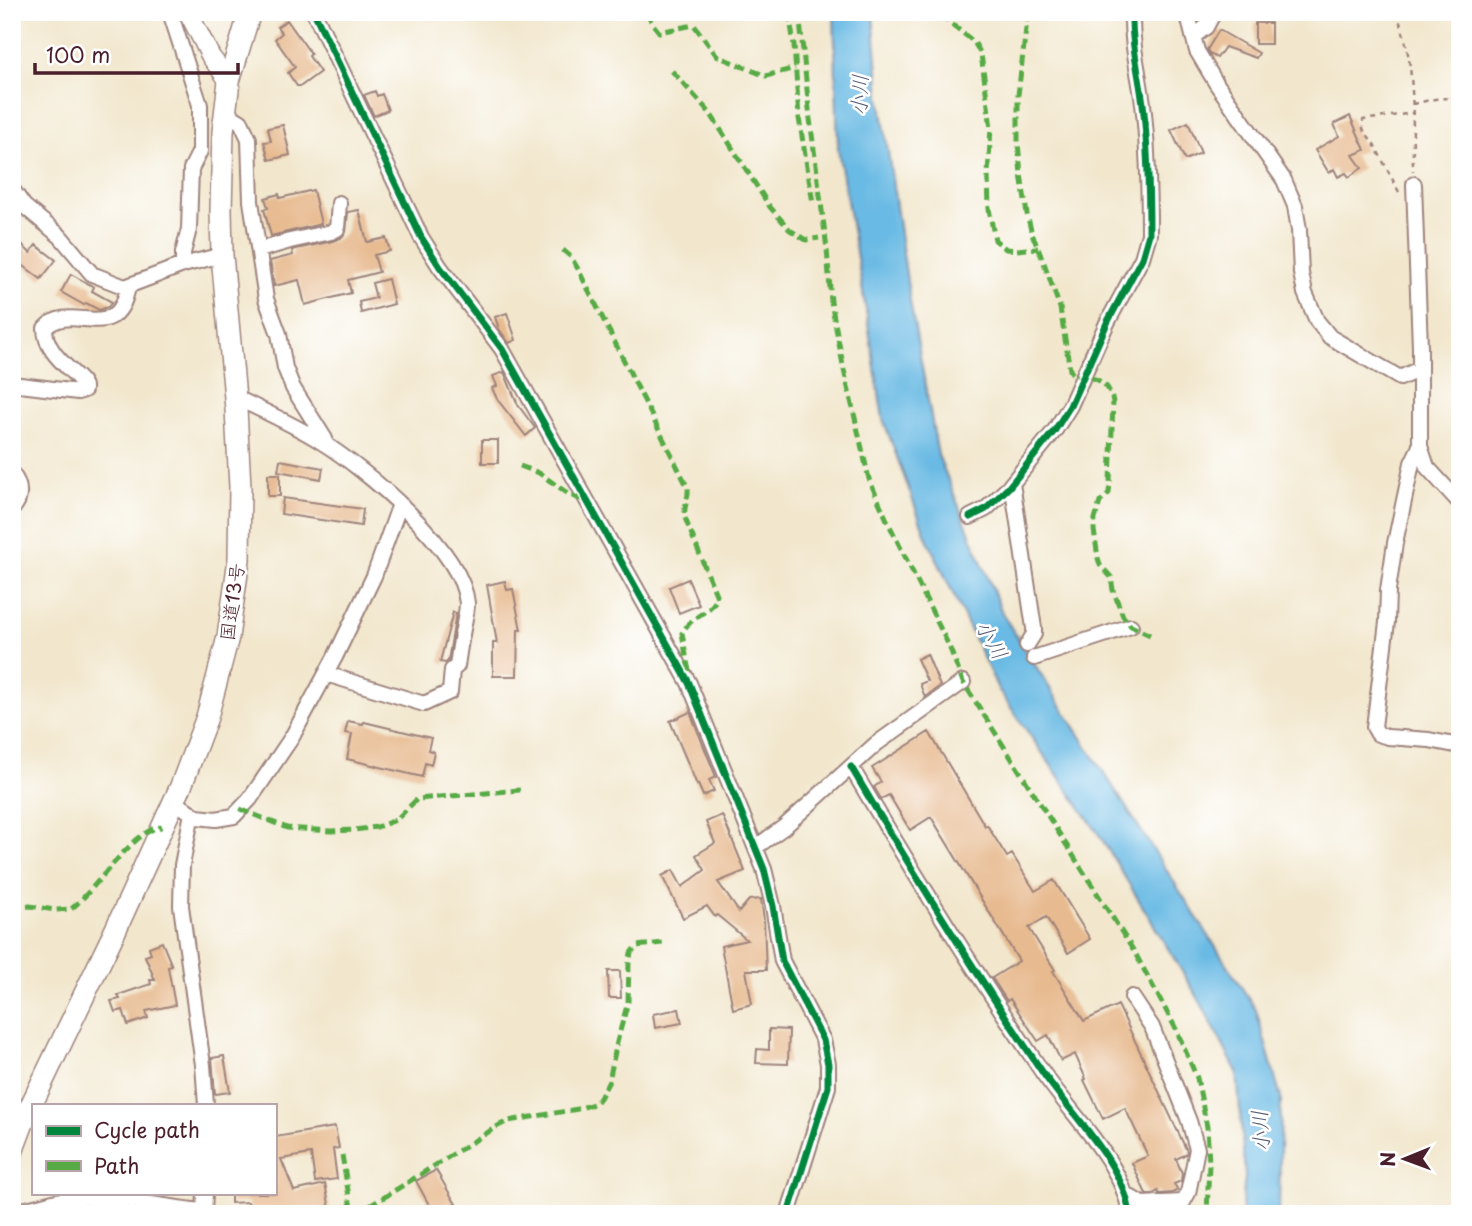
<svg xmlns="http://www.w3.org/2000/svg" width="1472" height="1226" font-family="'Playpen Sans','Klee One',sans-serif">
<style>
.water{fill:#69bae4;stroke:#5a6c88;stroke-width:2}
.building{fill:#e7ba8f}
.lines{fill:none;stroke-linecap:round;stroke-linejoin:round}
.minor-casing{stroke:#9e837c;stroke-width:18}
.major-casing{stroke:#9e837c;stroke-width:21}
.highway-casing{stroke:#9e837c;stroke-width:24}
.path{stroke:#9e837c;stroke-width:2.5;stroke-dasharray:5 5;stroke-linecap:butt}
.minor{stroke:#fff;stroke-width:14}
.major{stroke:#fff;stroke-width:18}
.highway{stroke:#fff;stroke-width:21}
.quiet{stroke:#57aa44;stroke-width:5;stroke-dasharray:10 5;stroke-linecap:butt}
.cycleway-casing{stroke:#fff;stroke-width:11}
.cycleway{stroke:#00873e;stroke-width:7}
.labels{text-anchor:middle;stroke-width:5;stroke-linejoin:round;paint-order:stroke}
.street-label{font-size:19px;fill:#4a1f2b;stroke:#fff}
.water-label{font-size:21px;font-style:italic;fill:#565d75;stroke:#fff}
</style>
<rect width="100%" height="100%" fill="#fff"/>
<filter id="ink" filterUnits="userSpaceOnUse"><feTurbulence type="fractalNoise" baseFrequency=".0143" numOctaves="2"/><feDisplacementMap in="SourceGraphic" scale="14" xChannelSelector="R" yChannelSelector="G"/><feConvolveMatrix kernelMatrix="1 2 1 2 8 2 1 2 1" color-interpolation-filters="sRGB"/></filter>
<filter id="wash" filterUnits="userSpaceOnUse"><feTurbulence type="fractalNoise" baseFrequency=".00686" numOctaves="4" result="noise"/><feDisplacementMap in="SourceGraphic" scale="28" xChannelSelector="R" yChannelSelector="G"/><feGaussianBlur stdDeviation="1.57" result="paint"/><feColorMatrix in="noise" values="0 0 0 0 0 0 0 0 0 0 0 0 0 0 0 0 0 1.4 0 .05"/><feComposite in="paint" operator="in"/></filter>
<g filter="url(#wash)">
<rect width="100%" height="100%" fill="#f2e7cd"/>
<path class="water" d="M834,12h39l7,85 30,204 28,154 65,160 253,395 25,88 -2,116h-38l4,-37 -8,-105 -37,-71 -102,-168 -100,-144 -72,-153 -43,-117 -18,-115 -27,-155z"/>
<g id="blocks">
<path class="building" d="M287,20l24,34 -2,2 11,16 -19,14h-4l-9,-13 7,-6 -20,-28 7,-6 -5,-6z
M1255,23h16v21h-16z
M1219,30l40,23 -3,5 -31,-11 -8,11 -7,-4 -3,-4z
M375,91l2,5 5,-2 6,16 -14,6 -10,-21z
M1350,116l15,34 -12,5 9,13 -13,9 -3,-4 -8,4 -4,-8 -5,4 -14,-23 24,-14 -5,-12z
M1188,122l13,31 -16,7 -14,-30z
M283,125l7,30 -21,5 -5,-18 7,-1 -3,-13z
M313,190l8,34 -50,12 -7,-27 4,-1 -3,-10 14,-4 1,4z
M359,210l8,32 19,-4 4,13 -16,4 5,17 -31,8 3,13 -46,12 -6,-25 -25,6 -4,-25 23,-6 -1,-5 41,-9 8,-3 5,-6 2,-20z
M12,234l18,19 6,-8 20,15 -15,19 -29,-22z
M71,274l23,13 -2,4 20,11 -4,5 -9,3 -13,-7 -2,2 -23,-13z
M388,279l6,25 -33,9 -2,-11 17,-4 -4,-15z
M507,313l9,27 -7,3 -10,-14 -4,-12z
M504,372l14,33 17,23 -9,8 -29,-37 -5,-11 5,-2 -4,-10z
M482,440h16v23h-16z
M280,460l43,8 -2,11 -43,-8z
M268,474h12v22h-12z
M283,498l80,11 -2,17 -80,-12z
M688,579l11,26 -20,8 -10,-26z
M505,581l2,9 6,-1 8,41h-3l-1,46h-24v-33h4l-10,-58z
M453,612l3,1 -8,48 -3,2 -5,-1z
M927,654l13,32 -15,11 -5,-13 7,-3 -10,-22z
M690,712l26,65 -7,3 5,11 -11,5 -5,-12 -1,1 -27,-64z
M348,721l15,3 1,-2 67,16 -3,12 6,2 -3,13 -6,-2 -3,14 -75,-18 5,-25 -7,-1z
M929,732l56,94 2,-1 20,32 5,-3 23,37 19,-11 36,59 -22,14 -22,-36 -17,11 26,42 -2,1 31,50 34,-16 69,146 -1,3 -10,5 6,14 -1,8 -7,3 4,6 -6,3 -13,1 -1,-3 -5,3h-7l-14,-31 16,-7 -23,-48 -22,11 -19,-39 2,-1 -11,-25 -14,7 -13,-26 -10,6 -28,-42 -3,2 -15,-23 27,-17 -88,-144 -21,13 -21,-35 -8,4 -7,-12 7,-5 -9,-14z
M722,815l23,56 -27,11 21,30 10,-12 12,-1 3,21 2,50h-20l6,34 -19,5 -12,-63 26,-6 -30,-25 -2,2 -8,-11 -24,12 -21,-42 11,-6 9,17 23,-17 -9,-15 19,-12 -9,-21z
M162,942l10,24 -4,1 7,38 -29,6 2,7 -20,7 -5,-15 -8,2 -4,-11 9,-2 -2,-4 33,-11 -1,-4h5l-10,-24 6,-2 -2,-7z
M608,971h12l1,27h-12z
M679,1009l3,14 -27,5 -2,-14z
M769,1029l20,1 -1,34 -32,-1 1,-14 12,1z
M224,1056l6,36 -15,2 -3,-36z
M335,1127l4,21 -6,1 4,30 -22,3 -4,-28 -30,5 13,32 31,-7 5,25 -21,5h-36l-2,-5 -11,5h-8l-4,-12 -17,1v-10h44v-56z
M436,1170l15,26 11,18h-28l-18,-33z"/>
</g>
</g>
<g filter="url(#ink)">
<use href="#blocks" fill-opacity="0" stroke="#9e837c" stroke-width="2"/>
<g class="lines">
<defs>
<path id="minor" d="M170,12l30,93v46l-9,18 -2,60 -6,24v12
M314,12l107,225 19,30 62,82 176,314 11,20 75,186 9,37 9,55 41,79 5,24v23l-40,127
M1187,12l10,39 19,32 68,97 11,26 4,24 2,43 4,20 12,28 13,16 70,41 20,-9
M1193,37l13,-10 8,-15
M225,112l16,10 8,17 2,62 15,98 13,35 6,34 8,20 32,51 1,5
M1414,184l6,163v99l7,21 33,36
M12,189l12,17 36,30 32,38 33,13 58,-22 39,-10
M259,250l31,-9 41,-9 6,-3 2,-26
M12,384l66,8 6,-2v-4l-3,-5c-15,-16 -36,-30 -36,-53 26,-28 73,20 83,-42
M235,397c28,14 58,27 85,44 44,27 142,108 147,162 0,7 -2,15 -3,21 -3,14 -5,28 -7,42l-5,4 -2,22 -26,12 -98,-30
M1420,446l-8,17 -17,80 -7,47 -1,32 -13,105 4,7 10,3 41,3 31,6
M12,474c9,11 10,25 0,35
M1012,483l22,145v6l-7,11
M970,517l16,-8 23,-22 46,-57 15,-24 37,-83 35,-65 7,-24c0,-44 -1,-87 -6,-130 -4,-31 -12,-60 -11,-92
M1034,658l97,-32
M851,767c60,102 123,204 190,303 28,42 82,92 89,144
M174,801l23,16 19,2 18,-3 16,-17 42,-62 43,-80 39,-81 26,-72
M192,813l-10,52 -1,41 22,159 3,40
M756,847l28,-20 92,-83 87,-62
M1125,1194l17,10 41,-2 5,-9 9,-44 -8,-28 -37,-94 -20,-30
M12,1211c22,-1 42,-12 63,-13 44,-2 86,9 129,13
M204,1214l1,-21"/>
<path id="major" d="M188,12l23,45 18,24"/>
<path id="highway" d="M12,1152l12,-32 91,-189 66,-145 26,-69 21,-80 11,-78 1,-72 -4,-78 -14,-154 -1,-45 2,-78 6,-51 21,-69"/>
</defs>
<use href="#minor" class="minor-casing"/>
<use href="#major" class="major-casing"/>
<use href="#highway" class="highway-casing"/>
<path class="path" d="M1396,12c21,50 16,106 17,159
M1413,104c14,-3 34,-10 47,-2
M1399,192l-25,-48 -11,-15v-9l50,-7"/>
<use href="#minor" class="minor"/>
<use href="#major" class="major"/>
<use href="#highway" class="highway"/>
<path class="quiet" d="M647,12l5,11 7,9 35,-7 23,31 22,9 27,11 29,-8
M789,12l5,33 5,73 14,85
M799,12l11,107 17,130 4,53 13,68 25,109 18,41 62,126 14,36 172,271 41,76 21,49 10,49 2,36 -2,51
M1028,12l-10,83v48l3,31 6,40 5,20 11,26 17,48 10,62 4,6c21,1 35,4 39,26l-3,80 -1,11 -9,9 -5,17 -1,11 4,28 2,7 11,12 2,13 10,26 8,10 19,9
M942,13l7,9 25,20 7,12 10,74 -3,46 1,35 6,31 11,9 11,1 21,-2
M672,71l38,42 60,94 20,23 16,10 13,-2
M563,250l8,7 7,12 110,219c1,11 -5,19 -3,30l32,79c-4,15 -26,18 -35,36l7,39
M520,466l19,7 31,22 16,6
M12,524l3,-5 -1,-11
M240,809l47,19 44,3 24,-1 22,-3 19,-7 21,-21 103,-9
M12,907l18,-1 25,4 16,-1c23,-17 64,-82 91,-82
M342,1155l10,59
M356,1214l30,-18 112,-70 10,-5 70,-12 18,-6 4,-5 9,-17 8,-39 11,-40 1,-39 2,-10 5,-7 27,-3"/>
<defs>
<path id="cycleway" d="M314,12l107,225 19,30 62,82 176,314 11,20 75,186 9,37 9,55 41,79 5,24v23l-40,127
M970,517l16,-8 23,-22 46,-57 15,-24 37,-83 35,-65 7,-24c0,-44 -1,-87 -6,-130 -4,-31 -12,-60 -11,-92
M851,767c60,102 123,204 190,303 28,42 82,92 89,144"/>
</defs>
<use href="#cycleway" class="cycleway-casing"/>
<use href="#cycleway" class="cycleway"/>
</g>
</g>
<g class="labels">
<g class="street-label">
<text transform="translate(232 602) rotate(-82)" y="7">国道13号</text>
</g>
<g class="water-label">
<text transform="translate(860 95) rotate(-88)" y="7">小川</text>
<text transform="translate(991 640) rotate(60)" y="7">小川</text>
<text transform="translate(1261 1131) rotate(-94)" y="7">小川</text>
</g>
</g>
<rect width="1472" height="1226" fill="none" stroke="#fff" stroke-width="42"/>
<rect x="32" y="1104" width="245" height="91" fill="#ffffff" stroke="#b7a5aa" stroke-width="2"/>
<rect x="46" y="1126" width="35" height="10" fill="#00873e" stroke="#b7a5aa" stroke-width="2"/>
<text x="94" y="1138" font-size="21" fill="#4a1f2b">Cycle path</text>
<rect x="46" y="1161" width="35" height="10" fill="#57aa44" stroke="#b7a5aa" stroke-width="2"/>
<text x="94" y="1174" font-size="21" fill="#4a1f2b">Path</text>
<g transform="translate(1405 1159) rotate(269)" stroke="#ffffff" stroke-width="5" paint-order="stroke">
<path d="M0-5L12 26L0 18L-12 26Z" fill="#4a1f2b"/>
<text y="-10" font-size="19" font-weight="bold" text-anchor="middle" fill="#4a1f2b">N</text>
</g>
<path d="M35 63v10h203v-10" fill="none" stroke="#4a1f2b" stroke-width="3.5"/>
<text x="46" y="63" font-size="21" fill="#4a1f2b" stroke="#ffffff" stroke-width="5" paint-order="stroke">100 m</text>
</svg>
